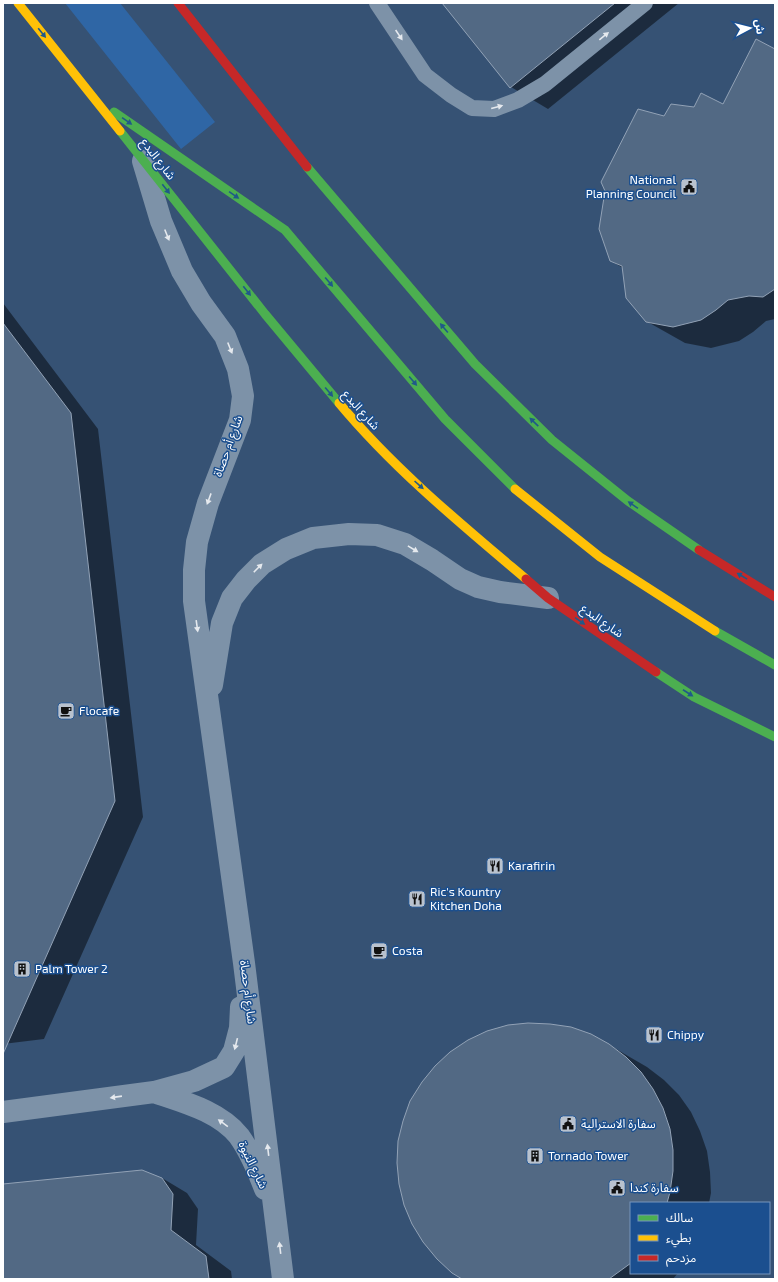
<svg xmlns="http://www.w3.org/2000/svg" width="778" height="1282" font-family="'Exo 2','Noto Sans Arabic',sans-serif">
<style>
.green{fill:#2f66a5}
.shadow{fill:#0007}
.building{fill:#526984;stroke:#92a2b6}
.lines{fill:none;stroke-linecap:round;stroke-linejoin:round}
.lane{stroke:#7d92a8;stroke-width:16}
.street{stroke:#7d92a8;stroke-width:22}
.fast{stroke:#4caf50;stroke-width:9}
.slow{stroke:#ffc107;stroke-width:9}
.jam{stroke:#c62828;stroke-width:9}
.oneway{fill:#205989}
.oneway2{fill:#e5e9ee}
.labels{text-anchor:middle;stroke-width:3;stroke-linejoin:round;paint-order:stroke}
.street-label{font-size:12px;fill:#fff;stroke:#1b4f8f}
.poi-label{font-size:12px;fill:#fff;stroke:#1b4f8f;text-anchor:start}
</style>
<rect width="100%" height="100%" fill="#365274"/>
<path class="green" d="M65,3h55l95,119 -34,27z"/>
<path class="shadow" d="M443,3h236l-131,106 -37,-22z
M775,50v269l-9,2 -13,11 -14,9 -28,7 -26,-5 -39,-22 -23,-53 -12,-7 54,-144 30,-9 28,-2z
M3,303l95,126 45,388 -99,222 -41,5z
M609,1045l38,22 17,13 15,15 12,17 9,19 7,20 3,21 1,21 -2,10h-78v70h47l-5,6h-209z
M162,1178l25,15 11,16 -2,36 35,26 1,8h-229v-94z"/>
<path class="building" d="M442,3h173l-105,85z
M756,39l19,10v240l-12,8 -14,-1 -21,4 -12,10 -15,10 -28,7 -27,-5 -20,-24 -4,-32 -12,-5 -11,-32 6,-38 -4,-9 37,-73 26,7 7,-12 23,3 7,-14 22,11z
M3,323l68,90 44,388 -112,253z
M528,1023l22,1 21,3 20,7 18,10 17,13 15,15 12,17 10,19 7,21 3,21v21l-3,21 -3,11h-36v60l-22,16h-147l-10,-6 -15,-14 -14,-17 -11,-18 -8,-19 -5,-21 -2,-21 1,-22 5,-20 7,-20 12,-19 13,-16 15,-14 18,-12 19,-9 21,-6z
M142,1170l20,8 11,16 -2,36 35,26 3,23h-206v-95z"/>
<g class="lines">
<path class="lane" d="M377,3l48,72 26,20 21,13 22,1 24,-9 27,-16 100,-81"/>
<path class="street" d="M143,161l18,60 21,50 19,32 24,33 13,33 5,27 -3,24 -32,83 -11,39 -3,28v31l50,362 39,316
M212,685l10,-62 10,-25 14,-18 16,-16 24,-15 27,-11 36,-4 28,1 28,9 27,16 28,19 18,8 22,5 48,6
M154,1092c29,10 65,19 85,44 10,14 20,37 26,53
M3,1112l151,-20 40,-11 30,-14 10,-16 6,-23 1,-21"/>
<path class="fast" d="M114,112l171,118 160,189 70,70
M120,131l145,183 74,89
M307,167l168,197 77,76 76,61 71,49
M715,631l60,34
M656,672l38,25 81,40"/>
<path class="slow" d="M18,3l102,128
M339,403c55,66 122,121 187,176
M515,489l85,68 115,74"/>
<path class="jam" d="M178,3l129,164
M699,550l76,47
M526,579l22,19 108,74"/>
</g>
<defs><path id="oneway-solid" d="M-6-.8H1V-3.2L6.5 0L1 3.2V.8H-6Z"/></defs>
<g class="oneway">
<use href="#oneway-solid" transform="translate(42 33) rotate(51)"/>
<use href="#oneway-solid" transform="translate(127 121) rotate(35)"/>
<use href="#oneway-solid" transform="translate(166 189) rotate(52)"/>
<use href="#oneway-solid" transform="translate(234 195) rotate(35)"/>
<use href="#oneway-solid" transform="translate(329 282) rotate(50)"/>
<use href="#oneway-solid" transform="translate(247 291) rotate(52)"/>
<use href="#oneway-solid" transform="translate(444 328) rotate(-130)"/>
<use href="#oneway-solid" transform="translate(413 381) rotate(50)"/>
<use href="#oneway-solid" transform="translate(329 392) rotate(50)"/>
<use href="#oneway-solid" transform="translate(534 422) rotate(-136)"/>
<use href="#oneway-solid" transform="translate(419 485) rotate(42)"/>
<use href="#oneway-solid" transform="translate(633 505) rotate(-146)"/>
<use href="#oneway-solid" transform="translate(742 576) rotate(-149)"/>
<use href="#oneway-solid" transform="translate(580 621) rotate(35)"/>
<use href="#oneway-solid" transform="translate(688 693) rotate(33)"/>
</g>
<g class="oneway2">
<use href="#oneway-solid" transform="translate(399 35) rotate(56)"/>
<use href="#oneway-solid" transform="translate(604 36) rotate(-39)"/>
<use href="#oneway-solid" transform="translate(497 107) rotate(-15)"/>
<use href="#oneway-solid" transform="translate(167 235) rotate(68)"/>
<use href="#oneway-solid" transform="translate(230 348) rotate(68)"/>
<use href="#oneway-solid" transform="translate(209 499) rotate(110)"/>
<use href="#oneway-solid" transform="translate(413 549) rotate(31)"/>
<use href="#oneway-solid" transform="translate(258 568) rotate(-45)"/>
<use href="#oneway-solid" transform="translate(197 626) rotate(82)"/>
<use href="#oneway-solid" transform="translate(236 1044) rotate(104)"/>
<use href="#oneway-solid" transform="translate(116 1097) rotate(172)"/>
<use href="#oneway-solid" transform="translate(223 1123) rotate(-144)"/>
<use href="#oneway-solid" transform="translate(268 1150) rotate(-97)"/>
<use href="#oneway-solid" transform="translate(280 1248) rotate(-97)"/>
</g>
<defs>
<symbol id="civic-square" viewBox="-11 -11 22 22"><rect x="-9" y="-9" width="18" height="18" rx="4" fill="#b9c2ce" stroke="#1b4f8f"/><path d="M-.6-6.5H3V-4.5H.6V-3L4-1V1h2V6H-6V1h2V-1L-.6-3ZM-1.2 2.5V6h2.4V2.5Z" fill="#111"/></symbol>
<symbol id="cafe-square" viewBox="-11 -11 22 22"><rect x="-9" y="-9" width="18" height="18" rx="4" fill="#b9c2ce" stroke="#1b4f8f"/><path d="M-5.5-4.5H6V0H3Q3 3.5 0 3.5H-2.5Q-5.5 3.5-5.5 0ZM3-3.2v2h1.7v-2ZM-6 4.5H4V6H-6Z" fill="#111"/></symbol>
<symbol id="restaurant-square" viewBox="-11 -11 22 22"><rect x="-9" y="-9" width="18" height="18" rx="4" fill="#b9c2ce" stroke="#1b4f8f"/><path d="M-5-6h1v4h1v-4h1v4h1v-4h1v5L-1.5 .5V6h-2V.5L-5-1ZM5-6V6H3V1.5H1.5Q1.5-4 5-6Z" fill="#111"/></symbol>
<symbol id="building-square" viewBox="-11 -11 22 22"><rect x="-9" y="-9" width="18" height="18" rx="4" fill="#b9c2ce" stroke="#1b4f8f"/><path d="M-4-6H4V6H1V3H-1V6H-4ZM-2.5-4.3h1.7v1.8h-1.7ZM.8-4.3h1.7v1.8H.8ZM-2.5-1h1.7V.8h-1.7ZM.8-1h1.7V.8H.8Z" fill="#111"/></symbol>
</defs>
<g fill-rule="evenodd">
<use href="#civic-square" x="679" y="177" width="20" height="20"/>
<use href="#cafe-square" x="56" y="701" width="20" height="20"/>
<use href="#restaurant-square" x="485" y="856" width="20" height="20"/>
<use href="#restaurant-square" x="407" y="889" width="20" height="20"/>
<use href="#cafe-square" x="369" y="941" width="20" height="20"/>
<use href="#building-square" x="12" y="959" width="20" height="20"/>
<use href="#restaurant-square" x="644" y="1025" width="20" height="20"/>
<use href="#civic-square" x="558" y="1114" width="20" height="20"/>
<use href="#building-square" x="525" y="1146" width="20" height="20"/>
<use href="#civic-square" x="607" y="1178" width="20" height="20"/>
</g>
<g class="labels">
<g class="street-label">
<text transform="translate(158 159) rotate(52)" y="4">شارع البدع</text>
<text transform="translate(361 410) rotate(48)" y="4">شارع البدع</text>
<text transform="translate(228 446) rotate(-70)" y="4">شارع أم حصاة</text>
<text transform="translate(602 621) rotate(35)" y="4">شارع البدع</text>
<text transform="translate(248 992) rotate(83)" y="4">شارع أم حصاة</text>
<text transform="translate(253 1165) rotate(64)" y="4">شارع النيوة</text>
</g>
<g class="poi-label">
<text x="676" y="184" text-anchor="end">National<tspan x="676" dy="14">Planning Council</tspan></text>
<text x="79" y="715">Flocafe</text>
<text x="508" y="870">Karafirin</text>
<text x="430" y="896">Ric's Kountry<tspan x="430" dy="14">Kitchen Doha</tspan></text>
<text x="392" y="955">Costa</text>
<text x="35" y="973">Palm Tower 2</text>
<text x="667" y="1039">Chippy</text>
<text x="581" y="1128">سفارة الاسترالية</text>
<text x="548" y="1160">Tornado Tower</text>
<text x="630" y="1192">سفارة كندا</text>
</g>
</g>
<rect width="778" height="1282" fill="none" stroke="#ffffff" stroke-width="8"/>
<rect x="630" y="1202" width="140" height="72" fill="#1b4f8f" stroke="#7695bc"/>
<rect x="638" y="1215" width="20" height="6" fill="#4caf50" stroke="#7695bc"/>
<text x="666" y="1222" font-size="12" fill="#ffffff">سالك</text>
<rect x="638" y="1235" width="20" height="6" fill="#ffc107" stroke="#7695bc"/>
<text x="666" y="1242" font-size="12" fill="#ffffff">بطيء</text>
<rect x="638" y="1255" width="20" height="6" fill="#c62828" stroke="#7695bc"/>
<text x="666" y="1262" font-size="12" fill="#ffffff">مزدحم</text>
<g transform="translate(750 28) rotate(83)" stroke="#1b4f8f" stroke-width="3" paint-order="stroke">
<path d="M0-3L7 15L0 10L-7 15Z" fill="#ffffff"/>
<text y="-6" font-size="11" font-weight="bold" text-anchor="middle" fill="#ffffff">ش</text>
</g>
</svg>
